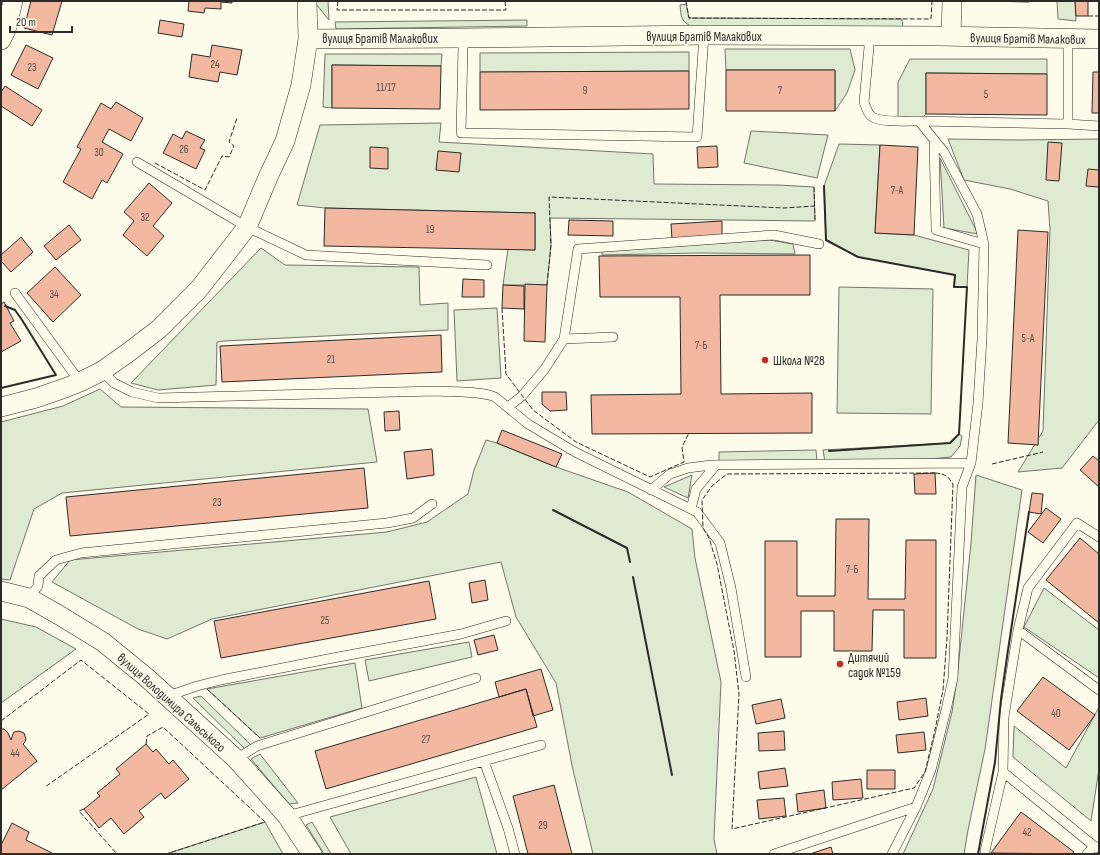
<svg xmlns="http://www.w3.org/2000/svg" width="1100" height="855" font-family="'Sofia Sans Condensed',sans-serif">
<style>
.green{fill:#deebd1;stroke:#74746e}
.building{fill:#f2b8a0;stroke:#2b2b2b}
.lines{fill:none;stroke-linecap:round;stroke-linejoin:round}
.lane-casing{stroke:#2b2b2b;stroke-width:10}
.street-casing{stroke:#2b2b2b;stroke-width:20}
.lane{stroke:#fdfbea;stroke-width:9}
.street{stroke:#fdfbea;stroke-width:19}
.fence{stroke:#2b2b2b;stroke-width:1;stroke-dasharray:5 2;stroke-linecap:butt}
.wall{stroke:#2b2b2b;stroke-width:2}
.poi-dot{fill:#c62828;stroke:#fdfbea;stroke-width:1.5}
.labels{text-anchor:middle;stroke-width:3;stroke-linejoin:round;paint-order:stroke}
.number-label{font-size:11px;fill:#5d4e48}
.street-label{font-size:13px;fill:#2b2b2b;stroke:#fdfbea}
.poi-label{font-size:13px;fill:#2b2b2b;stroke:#fdfbea;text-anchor:start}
</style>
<rect width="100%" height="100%" fill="#fdfbea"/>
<path class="green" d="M316,1h12l1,19 -13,-16z
M1057,1h18l1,20 -18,-2z
M686,4l3,14 213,1 1,9 -210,-1c-12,-5 -12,-10 -13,-22z
M527,20v6l-191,3 -1,-7z
M725,49h125l5,21 -8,23 -12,18v-41h-109z
M689,52v19l-209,1v-19z
M325,54h117l-1,12 -109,-1v43l-9,-1z
M910,59h137v15l-121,-1v41l-7,7h-21v-39z
M441,123l-2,19 214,12 1,30 124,1 36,2 1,34 -265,-3 1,27 -4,40h-44l5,-36 27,1v-37l-210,-5 -28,-3 23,-80z
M751,131l77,4 -11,43 -73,-15z
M948,139l68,1 83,-1v281l-37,48 -44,4 25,-41 7,-202 -2,-28 -38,-12 -46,-9z
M839,144l41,1 -5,88 39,2 55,15 -2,37h-13l1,-12 -97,-18 -32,-17 -2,-54z
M940,158l38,76 -34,-6z
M769,240l24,4 2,10 -95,-1 -98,2v-5z
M261,248l24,17 134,2 1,38 28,-2v27l-224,11 -7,1 -1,43 -58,5 -27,-7z
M839,287l94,2 -2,125 -94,-1z
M497,308l4,70 -44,3 -3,-71z
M100,389l21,18 247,2 9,53 -315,31 -28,16 -24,71 -9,-1v-157l62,-16z
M959,434l3,2 -2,10 -9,11 -42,4 -84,1 -2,-12 127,-7z
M486,440l11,3 59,24 72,25 64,37 3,29 26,124 -7,157 3,15h-124l-20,-84 -17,-87 -40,-66 -15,-55 -289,57 -45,20 -29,-10 -86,-47 18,-22 317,-28 40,-10 41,-28 6,-24z
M816,450l1,11h-98v-9z
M692,475l-4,23 -24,-11z
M976,475l46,15 -37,259 -17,81 -4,24h-61l30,-65 19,-77 5,-33 14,-136z
M1044,588l55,42v48l-75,-51z
M1,619l35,8 40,22 -75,54z
M469,642l3,15 -103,24 -4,-21z
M355,663l7,45 -102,30 -53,-49z
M201,696l51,50 -7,3 -52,-51z
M1099,707v62l-8,52 -78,-64 1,-31 52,42z
M260,754l38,49 -9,1 -38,-45z
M476,777l21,77h-146l-21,-37z
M265,822l18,32h-117l3,-1z
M312,822l19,32h-7l-18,-29z"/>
<path class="building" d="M31,1h31l-10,34 -28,-7z
M189,1h43v2l-11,-1v7l-16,-1 -1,5 -16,-2z
M987,1h42v1z
M1075,1h13v15h-12z
M160,20l24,4 -2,13 -24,-4z
M26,45l27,13 -15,31 -27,-14z
M212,45l30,5 -5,25 -17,-3 -2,10 -29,-5 3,-23 18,3z
M332,65l109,1 -1,43 -108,-1z
M726,70h109v41h-109z
M689,71v38l-209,1v-38z
M1093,72h6v41h-7z
M926,73l121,1v41l-121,-1z
M5,86l37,24 -10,16 -31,-20v-14z
M116,102l27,16 -12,23 -22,-12 -7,13 21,12 -16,29 -5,-3 -10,19 -29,-17 18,-33 -4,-2 24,-44 10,6z
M186,131l19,9 -5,8 5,2 -9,19 -33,-16 10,-19 9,5z
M1048,142l14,1 -3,38 -13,-1z
M880,145l38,2 -4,88 -39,-2z
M717,146l1,21 -20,1 -1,-21z
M370,147l18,1v21l-18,-1z
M438,151l23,2 -2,19 -23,-2z
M1088,169l11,1v17l-13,-1z
M149,183l23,20 -19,23 11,10 -17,20 -24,-21 11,-14 -10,-9z
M325,208l210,5v37l-211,-4z
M569,220l44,1v15l-45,-1z
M722,221v14l-50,4 -1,-15z
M69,225l12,15 -25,20 -12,-14z
M1018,230l30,2 -10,213 -30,-2z
M21,237l12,15 -22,20 -10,-11v-6z
M810,255v40h-90l1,99 91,-1v40l-220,1 -1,-39 90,-1 -1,-97h-80l-1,-41z
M55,267l26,28 -28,27 -26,-29z
M463,279l21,1v17h-22z
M525,284l22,1 -2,57 -21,-1z
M503,285l21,1v23l-22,-1z
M4,302l10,19 -4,2 11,18 -20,11v-48z
M441,335l1,37 -220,10 -2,-36z
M542,392h24l1,18 -17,1 -8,-7z
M399,411l1,19 -15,1 -1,-19z
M502,430l60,24 -6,13 -59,-24z
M432,449l2,26 -27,4 -3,-27z
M1093,456l6,5v26l-19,-17z
M364,468l4,40 -298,28 -4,-39z
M935,473l1,21h-21l-1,-20z
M1032,493l11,1 -2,20 -12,-2z
M1046,508l15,11 -18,24 -15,-11z
M836,519h33l-1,80h37l1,-59h30v118h-32v-48h-31l-1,41h-38v-40h-33v46h-36v-116h32v55h38z
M1080,538l19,16v69l-53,-43z
M485,580l3,20 -16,3 -3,-20z
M429,581l7,38 -215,39 -7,-37z
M494,635l4,15 -20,5 -4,-15z
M541,669l12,41 -20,6 -7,-27 -27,8 -4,-15z
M1043,677l52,38 -26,35 -52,-39z
M526,689l11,38 -211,62 -11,-38z
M926,698l2,18 -29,4 -2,-18z
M781,699l4,19 -29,6 -4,-19z
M1,729h3l4,4 3,7 2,-6 1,-2 5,-1 5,2 2,6 -1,3 -2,2 14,17 -36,29z
M784,731l1,19 -26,1 -1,-18z
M924,732l2,18 -28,3 -2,-18z
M146,744l7,8 3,-3 13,15 4,-4 16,19 -24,20 -4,-6 -22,18 5,6 -20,17 -13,-16 -12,10 -15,-19 16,-13 -3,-3 23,-19 -4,-5z
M785,768l3,18 -28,3 -2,-17z
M867,770h28v19h-28z
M861,779l2,19 -30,2 -1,-18z
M554,785l18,69h-44l-15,-58z
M824,790l2,18 -28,4 -2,-18z
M784,798l2,18 -27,3 -2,-19z
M1021,812l53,40 -2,2 -81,-1z
M12,823l17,9 -3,8 26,13 -1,1h-50v-9z
M831,847l2,7h-23z"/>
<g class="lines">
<defs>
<path id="lane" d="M868,36l1,11 -5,55c2,5 3,10 7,14 8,7 37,5 48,5l25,31 33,62 7,30 -2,95 -4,64 -7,60 -9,24 -9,191 -7,32 -15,60 -15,37 -24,47
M462,38l1,9 -2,86 236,4 7,-102
M1068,39v85l31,2
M919,121l149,3
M934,140l2,90 48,14
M137,162l110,65 59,28 181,10
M15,293l65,89
M564,339l14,-90 196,-14 45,9
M102,371l12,12 18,9 26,6 279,-7c15,1 45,0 58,6l33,27 47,28 122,60 23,31 11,45 15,89
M508,407l14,-11 22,-26 20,-31 49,-2
M651,490l19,-16 18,-6 23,-3 260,-2
M691,509l5,-20 20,-24
M29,598l9,-12 1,-10 17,-16 25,-7 306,-30 26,-5 19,-14
M1018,630l81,60
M168,696l29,-10 24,-6 112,-22 128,-24 45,-13
M236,759l21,-13 219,-68
M484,761l24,67 7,26
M1003,772l91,74 5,2
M287,816l254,-71
M774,854l142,-47
M985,854v-3l18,-79 1,-55 14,-87 10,-42 49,-65 22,14
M1087,854l7,-8"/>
<path id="street" d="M951,36l1,-35
M308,39l154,-1 242,-3 234,1 161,3
M1,40l5,-10 7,-29
M1,407l35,-9 29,-10 15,-6 22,-11 27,-19 30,-23 40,-40 48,-62 22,-52 16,-34 16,-56 7,-46 -1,-38
M1,591l28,7 30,17 44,27 43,35 90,82 51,57 25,38"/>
</defs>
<use href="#lane" class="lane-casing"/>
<use href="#street" class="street-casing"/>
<use href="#lane" class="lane"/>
<use href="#street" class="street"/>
<path class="fence" d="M338,1l-1,9h169l-1,-9
M686,1l3,17 242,1 1,-18
M1,4l1,-3
M1088,16h11
M155,163l50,27 17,-34 7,1 5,-11 -5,-4 8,-24
M814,187l1,34
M547,285l4,-40 -2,-48 235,11 31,-2
M502,308l4,66 27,36 43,32 74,35 34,-15 -2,-15 7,-14
M992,464l51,-12
M935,473c10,1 12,2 18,11l-6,154 -4,52 -8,40 -10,42 -11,16 -182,41 7,-135 -5,-43 -17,-87 -8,-26 -6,-10 -1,-28 10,-14 15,-12z
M207,689l53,49
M1,721l80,-61 68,54 -104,73
M146,744l1,-8 16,-9 102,95 -99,32
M84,809l-5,2 38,43"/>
<path class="wall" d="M824,186l2,54 32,17 97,18 -1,12h13l-8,147 -9,9 -121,8
M1,388l55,-13 -34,-55 -7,-10 -10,-4
M553,510l74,38 3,14
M633,577l39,198
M978,854l17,-92 6,-63 7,-49 21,-138"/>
</g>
<g class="poi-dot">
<circle cx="765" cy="360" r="4"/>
<circle cx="840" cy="664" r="4"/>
</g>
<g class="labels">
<g class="number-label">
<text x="215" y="68">24</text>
<text x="32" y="71">23</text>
<text x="386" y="91">11/17</text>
<text x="585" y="94">9</text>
<text x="780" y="94">7</text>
<text x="986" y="98">5</text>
<text x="184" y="153">26</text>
<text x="99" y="156">30</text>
<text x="897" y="194">7-А</text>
<text x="145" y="221">32</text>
<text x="430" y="233">19</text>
<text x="54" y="298">34</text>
<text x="1028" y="342">5-А</text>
<text x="701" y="349">7-Б</text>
<text x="331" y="363">21</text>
<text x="217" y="506">23</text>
<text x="852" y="573">7-Б</text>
<text x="325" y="624">25</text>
<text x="1056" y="717">40</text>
<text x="426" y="743">27</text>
<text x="15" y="757">44</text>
<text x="543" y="829">29</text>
<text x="1027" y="836">42</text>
</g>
<g class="street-label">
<text x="704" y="41">вулиця Братів Малакових</text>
<text x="380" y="43">вулиця Братів Малакових</text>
<text transform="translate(1028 38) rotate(1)" y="5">вулиця Братів Малакових</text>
<text transform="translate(172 702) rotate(42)" y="5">вулиця Володимира Сальського</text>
</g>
<g class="poi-label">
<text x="773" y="365">Школа №28</text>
<text x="848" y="662">Дитячий<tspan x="848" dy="15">садок №159</tspan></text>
</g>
</g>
<rect width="1100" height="855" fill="none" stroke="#2b2b2b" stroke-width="4"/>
<path d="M10 26v6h62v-6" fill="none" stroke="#2b2b2b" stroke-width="2"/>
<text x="16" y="26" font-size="12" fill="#2b2b2b" stroke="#fdfbea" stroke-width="3" paint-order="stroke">20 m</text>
</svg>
